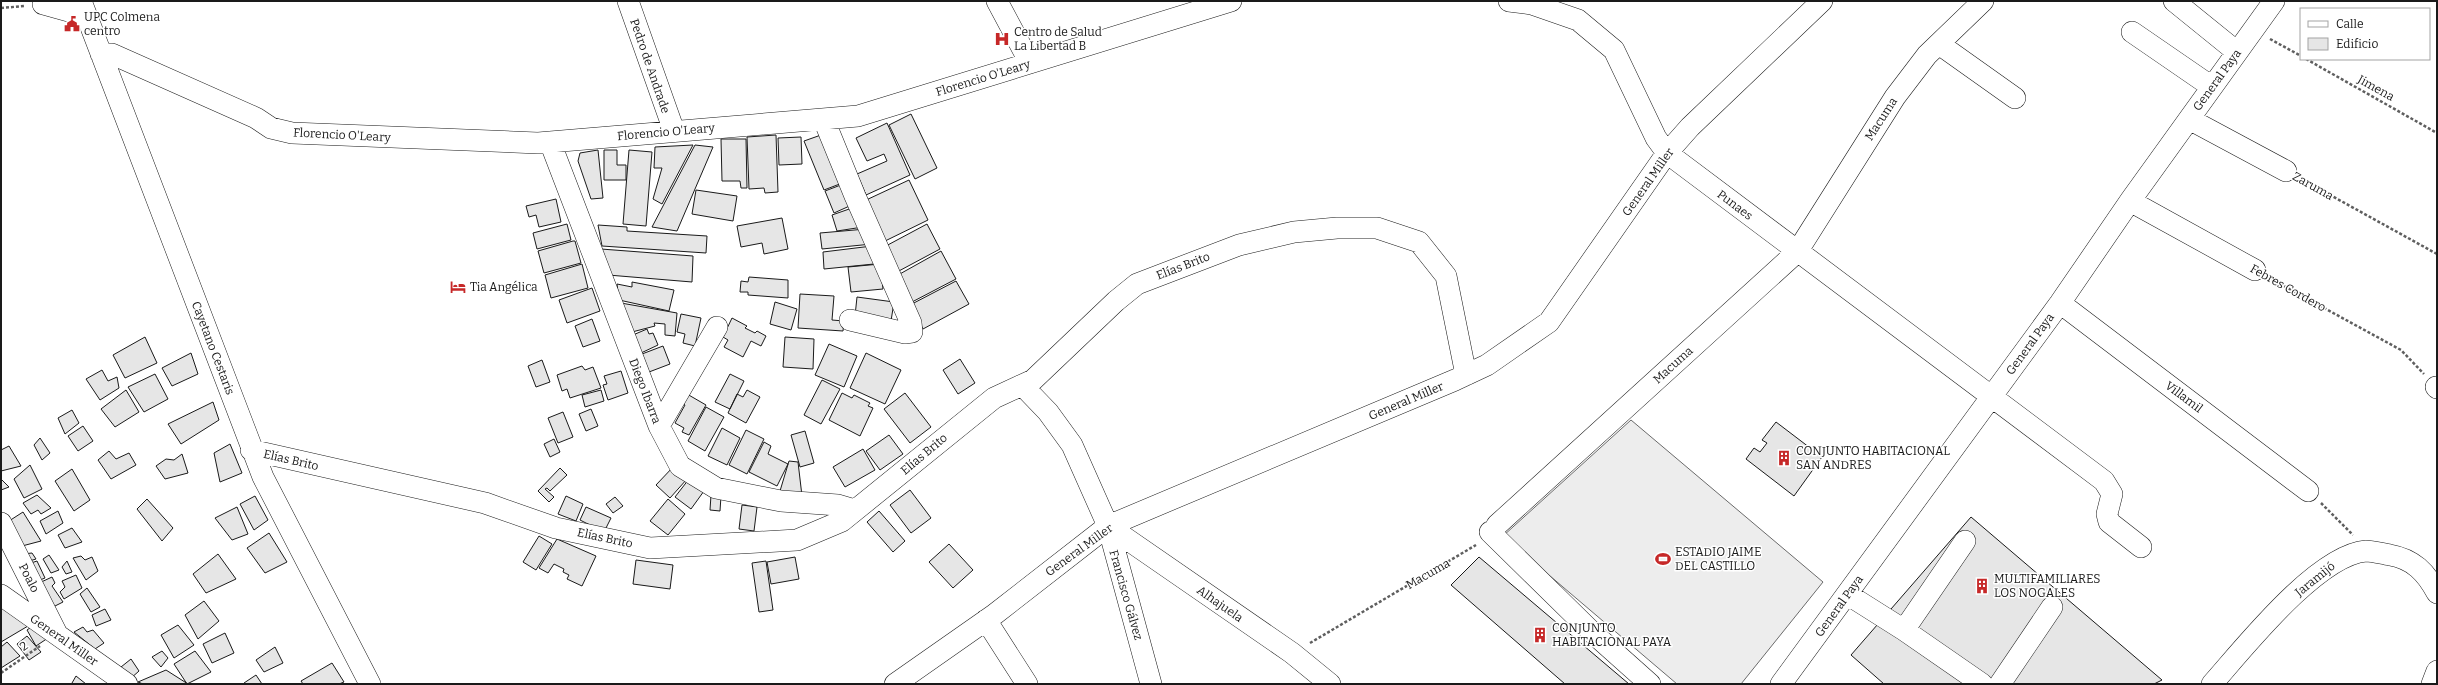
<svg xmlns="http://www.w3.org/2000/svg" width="2438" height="685" font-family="Bitter,serif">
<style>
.built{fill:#ededed;stroke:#6a6a6a}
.building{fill:#e6e6e6;stroke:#1a1a1a}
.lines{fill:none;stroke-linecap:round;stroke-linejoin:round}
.minor-casing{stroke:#1a1a1a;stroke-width:22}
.path{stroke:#5f5f5f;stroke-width:2.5;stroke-dasharray:3 2;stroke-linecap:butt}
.minor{stroke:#fff;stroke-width:21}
.labels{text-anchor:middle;stroke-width:3;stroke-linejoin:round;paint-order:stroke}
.poi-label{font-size:12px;fill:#1a1a1a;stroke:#fff;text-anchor:start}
.street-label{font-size:12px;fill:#1a1a1a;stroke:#fff}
</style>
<rect width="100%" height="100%" fill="#fff"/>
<path class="built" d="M1631,420l192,162 -82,102h-64l-174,-148z"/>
<path class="building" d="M911,114l26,54 -22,11 -26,-54z
M887,123l23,52 -44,20 -9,-21 30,-13 -3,-7 -17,7 -11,-23z
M776,135l2,57 -13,1 -1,-5 -15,1 -2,-52z
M821,135l24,47 -21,8 -20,-49z
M801,137l1,27 -23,1 -1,-27z
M721,139h25l1,49h-6l-1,-7h-18z
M693,145l-31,59 -9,-5 9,-31h-8l1,-21z
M695,145l18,2 -36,84 -25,-4z
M598,150l5,48 -12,1 -13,-38 2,-8z
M604,150h13v15h9v15h-22z
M629,150l23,2 -6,74 -23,-2z
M909,180l19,40 -45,22 -19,-41z
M846,183l8,21 -20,9 -9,-22z
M696,190l41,6 -4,25 -41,-7z
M556,199l5,23 -22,5 -3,-12 -7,2 -3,-11z
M855,207l8,20 -26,4 -5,-16z
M782,218l6,31 -24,5 -2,-11 -21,4 -4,-21z
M567,224l4,16 -34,9 -4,-16z
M927,224l13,25 -43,23 -13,-25z
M598,225l29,2v4l80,5 -1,17 -104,-7z
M866,229l6,15 -50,5 -2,-16z
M573,241h2l6,22 -37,10 -6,-22z
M872,246l2,18 -50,5 -1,-17z
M601,249l92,7 -1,26 -84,-7z
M941,251l15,28 -44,23 -14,-27z
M582,264l6,24 -37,10 -6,-23z
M880,264l3,25 -32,3 -3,-25z
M749,277l39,3v18l-40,-3v-3h-8l1,-11 7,1z
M956,281l13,23 -46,25 -13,-24z
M632,282l42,8 -5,21 -50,-11 -2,-16 15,3z
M592,288l8,23 -33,12 -8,-23z
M800,294l34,2 -2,24 12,1 -1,10 -45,-3z
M857,297l37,5 -3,19 -36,-5z
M775,302l22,7 -6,21 -21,-6z
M621,303l56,10 -2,23 -10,-1v-11l-11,-1 1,3 -23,6z
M681,314l20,4 -6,28 -12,-3 2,-9 -8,-2z
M732,318l15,8 -2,2 10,5 2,-2 9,5 -5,10 -10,-5 -8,16 -19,-10 4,-7 -5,-3z
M592,319l8,22 -17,6 -8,-21z
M647,329l2,5 4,-1 5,12 -17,8 -8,-18z
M145,337l12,26 -32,15 -12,-23z
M785,337l29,2 -1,30 -30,-2z
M829,344l28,12 -13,31 -29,-12z
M663,346l7,18 -21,8 -7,-18z
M191,353l7,21 -26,12 -10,-18z
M866,353l35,17 -16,34 -35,-16z
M960,359l15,24 -17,11 -15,-24z
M542,360l8,22 -14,5 -8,-21z
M582,366l3,4 8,-3 8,21 -31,10 -3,-9 -5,2 -5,-16z
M102,370l6,11 9,-4 2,11 -19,12 -14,-21z
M621,371l7,22 -20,7 -5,-15 4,-1 -3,-8z
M155,374l13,25 -24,13 -16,-25z
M730,374l14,7 -14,28 -15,-7z
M822,380l18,9 -19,35 -17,-9z
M126,390l13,22 -24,15 -14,-18z
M601,390l3,11 -19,6 -3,-12z
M747,390l13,7 -14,26 -18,-10 9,-19 6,3z
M842,393l10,5 2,-3 16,8 -2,3 5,2 -13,28 -31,-16z
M905,393l26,34 -21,16 -26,-34z
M687,394l19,11 -17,30 -7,-3 2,-4 -9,-5 10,-18 -3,-2z
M213,402l6,18 -38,24 -13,-20z
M706,407l18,10 -19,34 -17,-10z
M591,409l7,17 -12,5 -7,-17z
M72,410l7,13 -14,11 -7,-16z
M563,412l10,25 -15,6 -10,-25z
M1776,422l46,35 -28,39 -48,-37 8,-11 6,4 7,-9 -5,-3z
M83,426l10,15 -15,10 -10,-15z
M722,428l18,10 -13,27 -19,-9z
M746,430l18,9 -17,35 -18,-9z
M805,431l9,32 -14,4 -9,-32z
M889,435l14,19 -23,16 -14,-19z
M40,438l10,15 -8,7 -8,-15z
M554,439l6,13 -10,5 -6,-13z
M764,442l7,4 -3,8 20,10 -11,22 -28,-14z
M230,444l12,29 -22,9 -6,-29z
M9,446l12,20 -20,5v-21z
M863,449l12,21 -30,17 -12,-20z
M109,451l7,8 13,-6 7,12 -25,14 -13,-19z
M182,454l6,19 -23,6 -9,-13 10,-7 8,1z
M789,461l9,1 4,34 -22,-5z
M30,465l12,24 -18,9 -10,-19z
M674,466l13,13 -17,19 -14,-13z
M560,468l7,7 -17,16 -3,-3 -2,1 9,8 -5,5 -11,-11z
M72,469l18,31 -16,11 -19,-30z
M1,479l8,8 -8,3z
M689,479l15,12 -13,18 -16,-12z
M910,490l21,28 -20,15 -21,-28z
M37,495l14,13 -10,6 -3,-4 -7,4 -8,-11z
M711,495l10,1 -1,15 -10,-1z
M255,496l13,24 -14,10 -14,-26z
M566,496l17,8 -7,17 -18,-7z
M615,497l8,9 -10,7 -7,-9z
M147,499l26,29 -11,13 -25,-32z
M668,499l17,15 -17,21 -18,-14z
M742,505l15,2 -3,24 -15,-2z
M237,507l11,27 -16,6 -17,-22z
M586,507l25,11 -7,14 -24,-12z
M58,511l5,12 -17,11 -6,-13z
M879,511l26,30 -12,11 -26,-30z
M23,512l18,29 -19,5 -13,-25z
M1971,517l191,163 -8,4h-270l-33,-29z
M72,528l10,14 -17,6 -7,-13z
M269,533l18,29 -22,11 -18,-25z
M539,536l13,8 -16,26 -13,-8z
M557,539l39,17 -14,30 -15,-7 2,-4 -6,-3 1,-3 -10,-5 -6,9 -9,-5z
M949,544l24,26 -20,18 -24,-26z
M32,553l4,6 -10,3 -3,-8z
M218,554l18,25 -30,14 -13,-19z
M49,555l10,15 -8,3 -8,-14z
M81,556l4,4 7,-3 6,14 -12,9 -13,-22z
M795,557l4,22 -28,5 -4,-22z
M1479,557l150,127h-64l-114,-99z
M636,560l37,5 -3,24 -37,-5z
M37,561l8,17 -10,4 -7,-18z
M67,561l5,11 -6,2 -4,-7z
M766,561l7,49 -14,2 -7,-49z
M76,575l6,13 -18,11 -4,-7 5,-5 -3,-6z
M52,577l3,6 -3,3 11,16 -14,7 -12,-25z
M87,588l13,19 -9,5 -11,-18z
M204,601l15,20 -21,18 -13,-24z
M1,607l27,19 -27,16z
M105,609l6,11 -15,6 -4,-11z
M34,625l14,13 -12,8 -9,-16z
M178,625l16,20 -20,13 -13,-23z
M83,627l4,5 6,-2 11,13 -9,6 -21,-17z
M225,633l9,20 -22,10 -9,-19z
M27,636l14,16 -12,8 -12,-16z
M7,642l13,14 -19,12v-21z
M275,647l8,16 -19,9 -8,-12z
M162,651l6,7 -7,9 -9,-10z
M195,651l16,21 -24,12 -13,-20z
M131,659l8,12 -9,8 -14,-8z
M332,663l12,19 -5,2h-36l-2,-3z
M166,670l22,14h-45l-5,-2z
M256,675l6,9h-17l-1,-1z
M76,676l10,8h-13l-1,-1z"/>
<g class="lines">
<defs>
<path id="minor" d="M81,1l182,476 107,207
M628,1l46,130
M997,1l33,62
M1509,1l23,3 46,16 36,30 42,88 11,15 437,328 8,13 -5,20 2,8 32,25
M2174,1l63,51
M43,4l43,12
M2132,32l80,55
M1939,44l76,54
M101,54h11l144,64 15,10 21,5 246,10 320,-27 373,-115
M2189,119l97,52
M824,120l31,76 56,127 1,9 -7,1 -55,-13
M550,142l109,284 21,40 36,22 65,13 57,4 17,5
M2130,201l125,69
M2060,303l248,188
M1023,386l25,26 24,33 36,81 43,158
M2436,387l1,1
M659,426l58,-99
M251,450l234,53 71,25 94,20 147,-8 45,-19 152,-123 39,-18 83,-79 21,-17 102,-39 55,-13 43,-4h40l42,14 27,34 20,99
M1,523l55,109
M1497,525l300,-273 98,-155 32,-42 56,-54
M1108,526l184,127 38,31
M1490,532l104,102 56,50
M1847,594l57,36 61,-89
M1,595l126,89
M986,620l41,64
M1904,630l78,54
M895,684l100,-70 113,-88 347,-146 32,-15 62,-43 118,-169 23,-26 132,-126
M1781,684l279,-381 70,-102 144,-200
M2000,684l52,-77
M2212,684c32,-36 105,-129 154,-133 7,0 17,3 24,4 23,4 36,17 47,38
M2432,684l5,-13"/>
</defs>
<use href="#minor" class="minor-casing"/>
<path class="path" d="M1,8l23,-2
M2270,39l31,17
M2306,59l131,74
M2303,180l134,74
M2271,279l130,71 23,24
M2321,503l32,32
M1310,643l166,-98
M1,673l39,-27"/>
<use href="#minor" class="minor"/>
</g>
<defs>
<symbol id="civic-bare" viewBox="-9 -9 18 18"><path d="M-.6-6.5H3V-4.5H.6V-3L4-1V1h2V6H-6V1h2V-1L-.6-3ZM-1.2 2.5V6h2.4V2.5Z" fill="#c62828" stroke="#fff" stroke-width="2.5" paint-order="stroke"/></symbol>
<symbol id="hospital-bare" viewBox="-9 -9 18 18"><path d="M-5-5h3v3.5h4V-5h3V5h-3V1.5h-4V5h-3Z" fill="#c62828" stroke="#fff" stroke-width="2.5" paint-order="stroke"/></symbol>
<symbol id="hotel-bare" viewBox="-9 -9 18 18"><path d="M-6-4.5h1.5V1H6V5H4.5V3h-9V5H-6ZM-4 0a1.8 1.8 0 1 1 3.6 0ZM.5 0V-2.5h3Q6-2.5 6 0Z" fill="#c62828" stroke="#fff" stroke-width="2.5" paint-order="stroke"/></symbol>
<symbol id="building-bare" viewBox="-9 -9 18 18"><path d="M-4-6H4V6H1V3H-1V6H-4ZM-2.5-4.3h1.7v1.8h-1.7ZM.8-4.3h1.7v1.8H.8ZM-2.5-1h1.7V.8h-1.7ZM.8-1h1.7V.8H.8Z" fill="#c62828" stroke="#fff" stroke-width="2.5" paint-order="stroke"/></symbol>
<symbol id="stadium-bare" viewBox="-9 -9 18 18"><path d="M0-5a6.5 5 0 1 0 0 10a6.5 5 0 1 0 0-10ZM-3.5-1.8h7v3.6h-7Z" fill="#c62828" stroke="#fff" stroke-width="2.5" paint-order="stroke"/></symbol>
</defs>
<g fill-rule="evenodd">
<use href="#civic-bare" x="61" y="13" width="22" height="22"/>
<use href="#hospital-bare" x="991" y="28" width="22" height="22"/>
<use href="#hotel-bare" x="447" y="276" width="22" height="22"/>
<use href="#building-bare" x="1773" y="447" width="22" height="22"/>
<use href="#stadium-bare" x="1652" y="548" width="22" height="22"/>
<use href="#building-bare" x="1971" y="575" width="22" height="22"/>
<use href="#building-bare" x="1529" y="624" width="22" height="22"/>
</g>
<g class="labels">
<g class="poi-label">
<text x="84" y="21">UPC Colmena<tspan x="84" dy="14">centro</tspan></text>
<text x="1014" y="36">Centro de Salud<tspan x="1014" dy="14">La Libertad B</tspan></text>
<text x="470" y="291">Tia Angélica</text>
<text x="1796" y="455">CONJUNTO HABITACIONAL<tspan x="1796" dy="14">SAN ANDRES</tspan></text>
<text x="1675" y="556">ESTADIO JAIME<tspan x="1675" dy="14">DEL CASTILLO</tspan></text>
<text x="1994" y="583">MULTIFAMILIARES<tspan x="1994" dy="14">LOS NOGALES</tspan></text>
<text x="1552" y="632">CONJUNTO<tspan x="1552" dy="14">HABITACIONAL PAYA</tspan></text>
</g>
<g class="street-label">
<text transform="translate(650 66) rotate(71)" y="4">Pedro de Andrade</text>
<text transform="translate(983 78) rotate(-17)" y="4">Florencio O'Leary</text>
<text transform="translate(2217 80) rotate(-54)" y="4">General Paya</text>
<text transform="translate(2376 88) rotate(29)" y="4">Jimena</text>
<text transform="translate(1881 119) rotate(-57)" y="4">Macuma</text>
<text transform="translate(666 132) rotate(-5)" y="4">Florencio O'Leary</text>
<text transform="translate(342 135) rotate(3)" y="4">Florencio O'Leary</text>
<text transform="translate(1648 182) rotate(-55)" y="4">General Miller</text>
<text transform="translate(2313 186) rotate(29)" y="4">Zaruma</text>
<text transform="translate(1735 205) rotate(37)" y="4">Punaes</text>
<text transform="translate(1183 266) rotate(-21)" y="4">Elías Brito</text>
<text transform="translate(2288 288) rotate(29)" y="4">Febres Cordero</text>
<text transform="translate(2030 344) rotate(-54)" y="4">General Paya</text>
<text transform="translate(213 348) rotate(69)" y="4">Cayetano Cestaris</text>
<text transform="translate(1673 365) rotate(-42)" y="4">Macuma</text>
<text transform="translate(645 391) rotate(69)" y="4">Diego Ibarra</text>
<text transform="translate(2184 397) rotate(37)" y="4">Villamil</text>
<text transform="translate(1406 401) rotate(-23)" y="4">General Miller</text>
<text transform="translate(924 454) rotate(-40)" y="4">Elías Brito</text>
<text transform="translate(291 460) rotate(13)" y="4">Elías Brito</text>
<text transform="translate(605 538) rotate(12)" y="4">Elías Brito</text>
<text transform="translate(1079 550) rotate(-36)" y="4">General Miller</text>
<text transform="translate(1428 574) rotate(-30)" y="4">Macuma</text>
<text transform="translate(29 578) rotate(63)" y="4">Poalo</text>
<text transform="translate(2315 579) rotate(-39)" y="4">Jaramijó</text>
<text transform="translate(1126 595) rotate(74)" y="4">Francisco Gálvez</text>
<text transform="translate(1220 604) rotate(35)" y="4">Alhajuela</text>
<text transform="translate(1839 606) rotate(-54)" y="4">General Paya</text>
<text transform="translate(64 640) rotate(35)" y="4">General Miller</text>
<text transform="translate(24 646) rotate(-35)" y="4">2</text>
</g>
</g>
<rect width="2438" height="685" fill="none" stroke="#1a1a1a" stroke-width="4"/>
<rect x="2300" y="8" width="130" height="52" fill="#ffffff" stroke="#a3a3a3"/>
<rect x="2308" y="21" width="20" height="6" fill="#ffffff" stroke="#a3a3a3"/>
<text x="2336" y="28" font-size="12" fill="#1a1a1a">Calle</text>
<rect x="2308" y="38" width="20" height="12" fill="#e6e6e6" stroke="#a3a3a3"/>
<text x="2336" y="48" font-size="12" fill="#1a1a1a">Edificio</text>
</svg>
